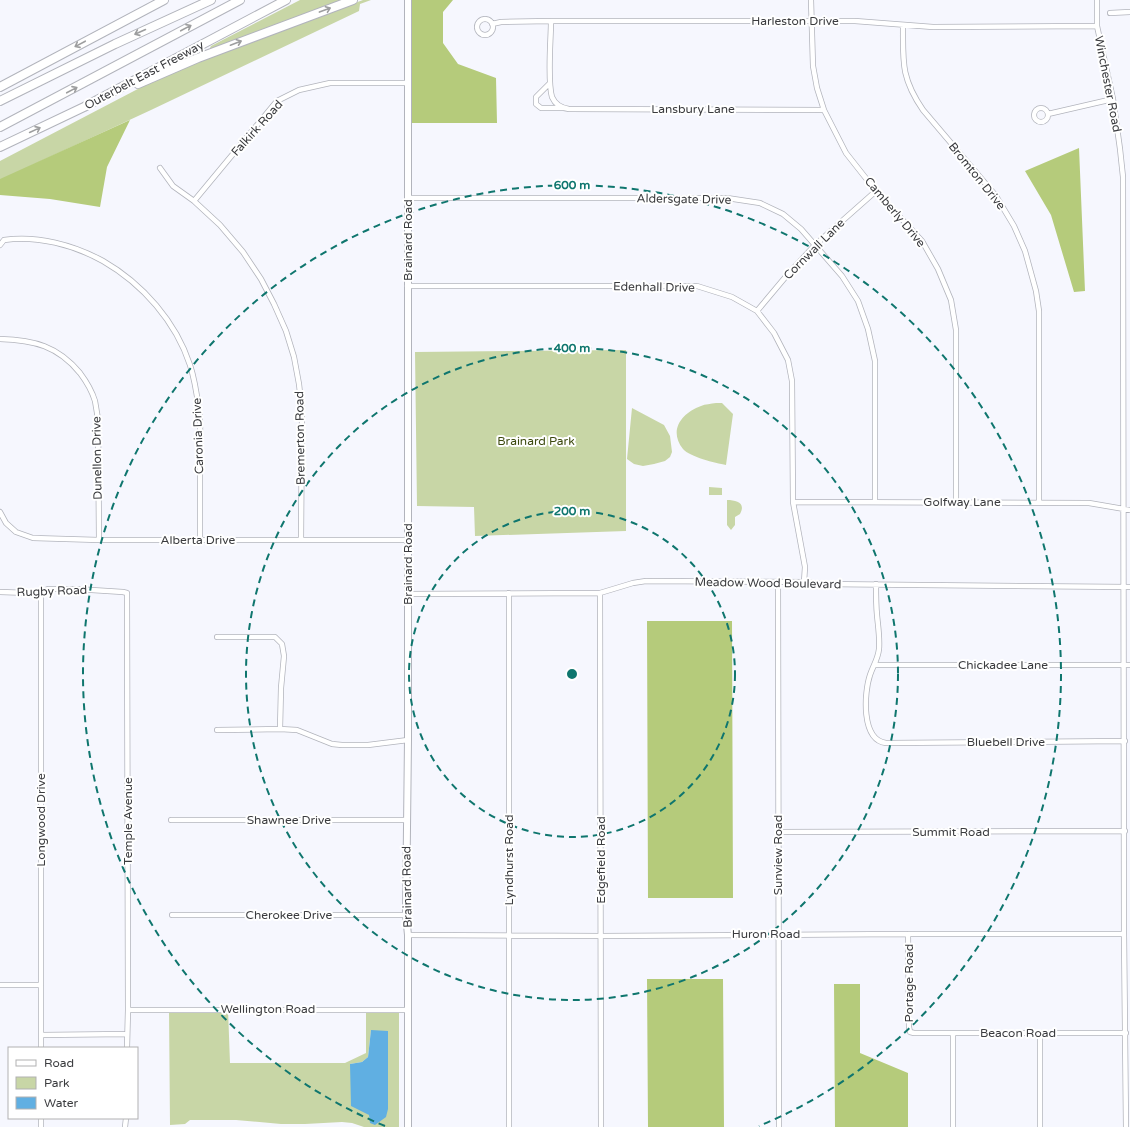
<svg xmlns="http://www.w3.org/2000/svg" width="1130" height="1127" font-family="'Varela Round',sans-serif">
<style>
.green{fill:#c8d6a6;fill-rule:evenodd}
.forest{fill:#b5cb7b}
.water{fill:#60afe2}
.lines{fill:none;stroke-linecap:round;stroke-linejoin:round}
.minor-casing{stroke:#b2b4bc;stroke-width:6}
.secondary-casing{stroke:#b2b4bc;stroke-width:8}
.motorway-casing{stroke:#b2b4bc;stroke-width:10}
.minor{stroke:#fff;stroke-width:4.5}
.secondary{stroke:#fff;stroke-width:6}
.motorway{stroke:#fff;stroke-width:8}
.oneway{stroke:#9d9e9f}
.ring{fill:none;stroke:#0f766e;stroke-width:2;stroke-dasharray:7 5}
.labels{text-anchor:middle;stroke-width:4;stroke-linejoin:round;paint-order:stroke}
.street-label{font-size:12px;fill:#3b3c3f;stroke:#fff}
.park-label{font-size:12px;fill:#3c490e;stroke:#fff}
.centre{fill:#0f766e;stroke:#fff;stroke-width:2}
.ring-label{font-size:12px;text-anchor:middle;font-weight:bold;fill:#0f766e;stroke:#fff;stroke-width:4;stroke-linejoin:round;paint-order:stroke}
</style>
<rect width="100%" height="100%" fill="#f6f7fe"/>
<path class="green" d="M300,0h42l-129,49 -3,-1 1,-2z
M363,0h8l-11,4 -1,7 -208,99 -151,70v-19l155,-81 94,-38z
M626,350v181l-151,5 -1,-29 -57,-1 -2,-154z
M716,403h6l11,11 -7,51c-11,-2 -36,-8 -43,-16 -15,-19 -1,-36 18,-43 4,-2 10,-2 15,-3z
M632,408l32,17 6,11 2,16 -2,5 -5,4 -11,3 -11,2 -9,-2 -7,-5z
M709,487l13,1v7h-13z
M727,500c10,0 19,3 13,14l-5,3v8l-4,5 -4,-5z
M169,1009h59l2,54h115l21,-10v-43h33v117h-35l-12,-4 -10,-1 -37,2h-24l-45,-4h-46l-5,4 -15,1zM371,1030l-2,85 -19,-51 12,-2 6,-5z"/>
<path class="forest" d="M408,0h45l-10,12v31l15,21 38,14 1,45h-89z
M130,120l-23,47 -7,40 -50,-8 -50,-4v-16z
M1079,148l6,143 -11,1 -23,-77 -26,-44z
M647,621h85l1,277h-85z
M647,979h76l1,148h-76z
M834,984h26v69l48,20v54h-73z"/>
<path class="water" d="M371,1030l17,1v78l-2,8 -11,8 -5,-2 -1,-8 -18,-9 -1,-42 12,-2 6,-5z"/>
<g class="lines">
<defs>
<path id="minor" d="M811,0l2,66 4,22 7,22 22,43 30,38 46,50 16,28 13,31 5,30v172
M1097,0v26l16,73 7,50 3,28 1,757 2,193
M1110,13l20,-1
M477 27a8 8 0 1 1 16 0a8 8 0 1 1-16 0Z
M551,21c0,19 -4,59 1,76 3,7 9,11 17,12l255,1
M492,24l9,-2 50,-1h304l78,6 164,-1
M903,26c0,36 -2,52 20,84l73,86 18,30 11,25 11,40 3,20v191
M550,83l-14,14v7l5,4h21
M1034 115a7 7 0 1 1 14 0a7 7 0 1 1-14 0Z
M1048,114l65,-15
M160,168l13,18 21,15 26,24 23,27 18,27 13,25 12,27 8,26 5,27 3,27 -1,129
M408,198h319l33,5 23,11 18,15 41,47 16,25 10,28 7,32v141
M194,201l83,-100 22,-11 31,-7h78
M0,245l4,-5c33,-5 70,5 99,21 40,23 73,61 87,104 5,15 7,30 9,45 2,14 1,28 1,42 0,29 0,59 0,88
M407,286h290l35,11 25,14 17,22 14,27 4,21 1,121 12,65 -1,15
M757,311l31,-37 27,-29 61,-54
M0,339c34,1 58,7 80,34 6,8 12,18 15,28 1,6 2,12 3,18l1,121
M793,502l296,1 41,7
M0,512l6,11 10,9 17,6 66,2h309
M778,582l1,545
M876,584c0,11 0,21 1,31 1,11 3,23 2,34 -1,10 -6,17 -9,26 -6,18 -9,65 16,68l239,-2
M0,592l29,1 12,-1 7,-3h28l47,3 4,1 1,417 -1,38
M600,593l1,534
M408,594l192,-1 33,-10 13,-2 158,1 17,2 309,3
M217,637h58l7,7 2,12 -3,32 -1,41
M875,665h255
M217,730l63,-1 17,1 35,14 10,1h26l40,-5
M171,820h235
M778,832l347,-1
M172,915h234
M908,934l1,93 1,5 4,1h212
M408,935l193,1 307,-2h216
M0,985h41
M128,1010h280
M41,1035l86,-1
M41,1048v-456
M41,1127v-9
M125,1127l1,-9
M509,1127v-534
M953,1127v-94
M1040,1127v-94"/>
<path id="secondary" d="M408,0v740l-2,175 2,20v192"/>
<path id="motorway" d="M138,84l60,-26 155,-58
M0,87l164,-87
M0,101l115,-57 96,-44
M0,127l240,-127
M0,147l84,-40 202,-107"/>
</defs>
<use href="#minor" class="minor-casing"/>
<use href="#secondary" class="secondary-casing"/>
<use href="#motorway" class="motorway-casing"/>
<use href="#minor" class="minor"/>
<use href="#secondary" class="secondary"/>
<use href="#motorway" class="motorway"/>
</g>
<defs><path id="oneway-shaft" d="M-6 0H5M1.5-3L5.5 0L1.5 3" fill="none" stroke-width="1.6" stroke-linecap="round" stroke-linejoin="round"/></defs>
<g class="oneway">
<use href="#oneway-shaft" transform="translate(325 10) rotate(-20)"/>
<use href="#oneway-shaft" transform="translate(186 28) rotate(-28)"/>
<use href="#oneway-shaft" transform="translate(140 32) rotate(156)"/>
<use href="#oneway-shaft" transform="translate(236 43) rotate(-21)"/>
<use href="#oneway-shaft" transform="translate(80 44) rotate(152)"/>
<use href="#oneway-shaft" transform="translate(72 90) rotate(-28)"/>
<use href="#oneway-shaft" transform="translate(35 130) rotate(-25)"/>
</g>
<g class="ring">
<circle cx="572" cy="674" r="163"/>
<circle cx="572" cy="674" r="326"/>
<path d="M385 1126A489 489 0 1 1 759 1126"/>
</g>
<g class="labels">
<g class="street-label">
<text x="795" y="25">Harleston Drive</text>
<text transform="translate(144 75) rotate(-28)" y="4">Outerbelt East Freeway</text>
<text transform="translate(1108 84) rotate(79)" y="4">Winchester Road</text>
<text x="693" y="113">Lansbury Lane</text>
<text transform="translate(257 128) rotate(-48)" y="4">Falkirk Road</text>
<text transform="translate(977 176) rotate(51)" y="4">Bromton Drive</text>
<text transform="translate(684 199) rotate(1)" y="4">Aldersgate Drive</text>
<text transform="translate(895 212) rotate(50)" y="4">Camberly Drive</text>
<text transform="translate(408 240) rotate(-90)" y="4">Brainard Road</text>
<text transform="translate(814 249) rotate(-45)" y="4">Cornwall Lane</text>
<text transform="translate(654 287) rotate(1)" y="4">Edenhall Drive</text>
<text transform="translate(198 436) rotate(-92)" y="4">Caronia Drive</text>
<text transform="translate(300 438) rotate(-91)" y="4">Bremerton Road</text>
<text transform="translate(97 458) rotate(-91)" y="4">Dunellon Drive</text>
<text x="962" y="506">Golfway Lane</text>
<text x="198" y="544">Alberta Drive</text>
<text transform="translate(408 564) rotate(-90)" y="4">Brainard Road</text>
<text transform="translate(768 583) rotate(1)" y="4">Meadow Wood Boulevard</text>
<text transform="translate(52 591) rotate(-2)" y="4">Rugby Road</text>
<text x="1003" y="669">Chickadee Lane</text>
<text x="1006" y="746">Bluebell Drive</text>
<text transform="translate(41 820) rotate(-90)" y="4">Longwood Drive</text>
<text x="289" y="824">Shawnee Drive</text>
<text transform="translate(128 821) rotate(-90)" y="4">Temple Avenue</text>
<text x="951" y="836">Summit Road</text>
<text transform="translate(778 855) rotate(-90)" y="4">Sunview Road</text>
<text transform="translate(509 860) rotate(-90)" y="4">Lyndhurst Road</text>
<text transform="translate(601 860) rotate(-90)" y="4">Edgefield Road</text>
<text transform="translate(407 887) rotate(-91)" y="4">Brainard Road</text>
<text x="289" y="919">Cherokee Drive</text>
<text x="766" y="938">Huron Road</text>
<text transform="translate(909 983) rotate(-90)" y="4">Portage Road</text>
<text x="268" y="1013">Wellington Road</text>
<text x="1018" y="1037">Beacon Road</text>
</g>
<g class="park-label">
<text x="536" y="445">Brainard Park</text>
</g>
</g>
<circle cx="572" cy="674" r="6" class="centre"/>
<g class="ring-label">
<text x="572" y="189">600 m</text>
<text x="572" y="352">400 m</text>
<text x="572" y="515">200 m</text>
</g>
<rect x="8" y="1047" width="130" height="72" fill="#ffffff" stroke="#b1b1b2"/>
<rect x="16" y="1060" width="20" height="6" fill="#ffffff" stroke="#b1b1b2"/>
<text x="44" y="1067" font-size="12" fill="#3b3c3f">Road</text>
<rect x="16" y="1077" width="20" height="12" fill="#c8d6a6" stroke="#b1b1b2"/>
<text x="44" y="1087" font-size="12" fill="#3b3c3f">Park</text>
<rect x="16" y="1097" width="20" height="12" fill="#60afe2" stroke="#b1b1b2"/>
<text x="44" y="1107" font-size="12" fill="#3b3c3f">Water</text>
</svg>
